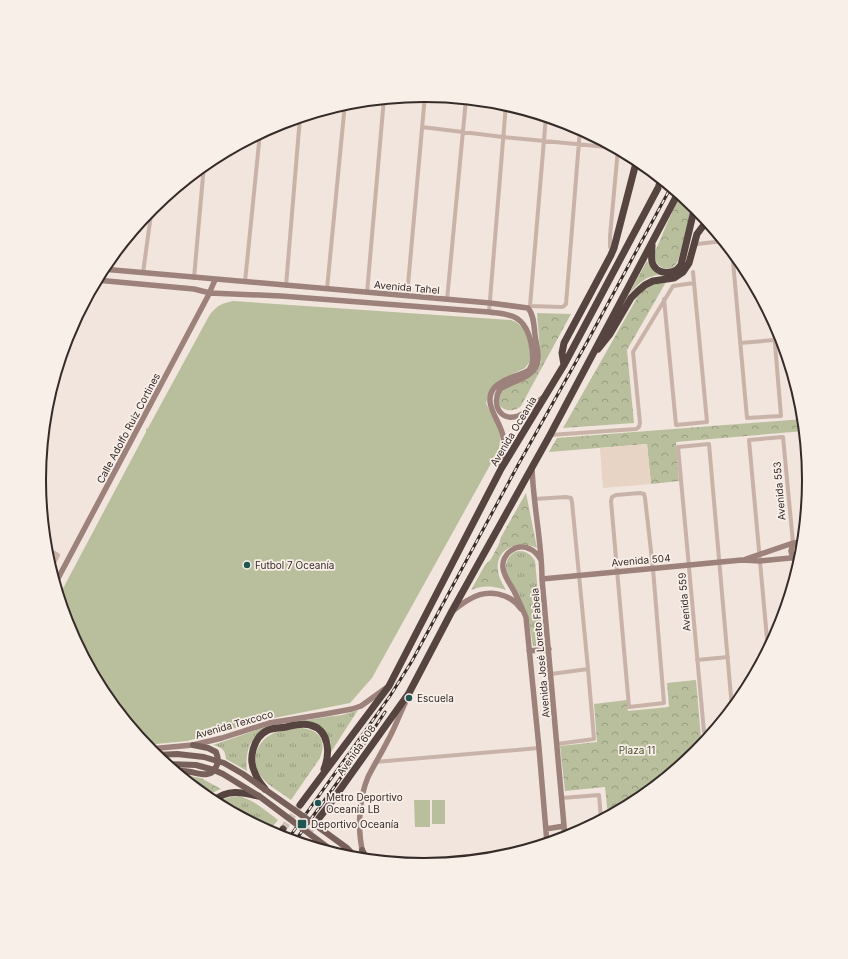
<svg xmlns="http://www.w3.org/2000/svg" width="848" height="959" font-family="Inter,sans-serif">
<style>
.grass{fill:url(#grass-tufts)}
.park{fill:url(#park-crowns)}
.pitch{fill:#b9bf9d}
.plaza{fill:#e8d4c4}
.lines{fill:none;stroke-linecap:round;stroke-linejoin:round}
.highway-tunnel{stroke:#ccc0b9;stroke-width:7;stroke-dasharray:7 3.5;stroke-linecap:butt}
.street{stroke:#c9b3a9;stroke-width:4}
.secondary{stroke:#9c827b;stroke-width:5.5}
.primary{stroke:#77605a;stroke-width:6}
.highway{stroke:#564440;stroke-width:7}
.rail-casing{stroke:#362b29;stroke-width:3}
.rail{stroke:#f9efe9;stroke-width:1.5;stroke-dasharray:4.5;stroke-linecap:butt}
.primary-bridge{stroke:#77605a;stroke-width:6}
.poi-dot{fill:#205652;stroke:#f9efe9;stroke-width:1.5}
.labels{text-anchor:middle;stroke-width:3.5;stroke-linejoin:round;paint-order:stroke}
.street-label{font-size:10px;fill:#362b29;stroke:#f9efe9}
.poi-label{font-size:10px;fill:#362b29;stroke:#f9efe9;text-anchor:start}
.park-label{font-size:10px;fill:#4a532e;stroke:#f9efe9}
.rim{fill:none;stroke:#362b29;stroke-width:2}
</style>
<defs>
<pattern id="grass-tufts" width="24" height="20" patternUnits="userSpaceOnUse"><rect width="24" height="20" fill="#b9bf9d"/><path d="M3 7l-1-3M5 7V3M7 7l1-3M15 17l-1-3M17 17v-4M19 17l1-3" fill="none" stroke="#979b80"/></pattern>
<pattern id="park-crowns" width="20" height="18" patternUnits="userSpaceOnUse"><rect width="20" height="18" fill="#b9bf9d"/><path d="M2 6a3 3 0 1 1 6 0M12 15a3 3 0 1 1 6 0" fill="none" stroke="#979b80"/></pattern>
</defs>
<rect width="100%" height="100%" fill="#f1e5dd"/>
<path class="grass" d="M647,261l4,7 11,7c-15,-1 -24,9 -33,19z
M518,551c8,0 13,3 17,10l8,84 -10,1 -5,-31 -22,-44c-1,-10 3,-17 12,-20z
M358,710l-27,42v-9l-4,-8 -29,-14 44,-6z
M268,726c-18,13 -23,23 -21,45l-21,-12c-1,-10 -4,-11 -13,-14z
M302,728c17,2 25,12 18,30l-29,42c-8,-6 -22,-14 -28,-21 -14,-15 -8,-38 11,-46 8,-4 19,-4 28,-5z
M239,796c15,4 27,15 39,24l-9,11 -52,-28c7,-5 13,-6 22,-7z"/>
<path class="park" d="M681,194l11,10 -1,7 -13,50c-1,1 -3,5 -4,5 -9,7 -20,-1 -20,-12l15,-35z
M659,282h7l-39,68 7,73 -71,5 75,-132 9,-8z
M537,313l34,1 -50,92c-10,9 -26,3 -22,-10 4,-15 37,-13 42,-34 1,-3 -1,-8 -1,-12 -1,-12 -2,-25 -3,-37z
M803,419l1,12 -128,11 3,39 -28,3 -4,-40 -98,8 8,-14z
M526,493l11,55c-17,-8 -42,-1 -39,22 0,7 5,14 8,20 -13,-4 -21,-5 -35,0l14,-25 6,-6 8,-15 2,-7z
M696,680l5,58 7,-1 -12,15 -58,48 -30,16 -3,-29 -40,4 -5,-45 37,-4 -3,-38 33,-4 1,11 41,-4 -2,-24z
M179,774l22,4 20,11 -7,3 -7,5z"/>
<path class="pitch" d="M233,301l278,19 5,2 7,6 4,7 4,23 -2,5 -4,5 -27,13 -8,9 -4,13 14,29v9l-1,8 -127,229 -22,25 -81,16 -82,22 -41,4 -42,-52 -36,-66 -9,-31 87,-164v-3l2,-1 61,-112c8,-11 12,-12 24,-15z
M414,800h16v27h-15z
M432,800h13v24h-13z"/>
<path class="plaza" d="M647,444l4,40 -48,4 -3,-40z"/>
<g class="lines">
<path class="highway-tunnel" d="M283,829l17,-24
M301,843l18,-25"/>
<path class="street" d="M422,127l81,10 114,11
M697,244l27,-3
M610,247v-11l8,-87
M732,250l15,168 34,-2 -8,-96
M143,273l9,-66
M194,278l10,-113
M245,282l15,-149
M286,286l14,-169
M327,289l18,-186
M367,293l17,-195
M407,296l18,-201
M664,299l12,126 31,-3 -14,-150
M447,300l19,-201
M530,306l32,1 2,-1 2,-2 14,-175
M530,306l16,-190
M489,312l17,-208
M740,343l35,-3
M550,435l86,-6 3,-2 1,-4 -7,-71 40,-66 21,-3
M640,493l4,1 1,4 8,71 11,134 -35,4 -18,-206 1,-4 4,-2z
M534,499l32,-2 5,1 1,4 16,167 6,70 -37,5
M46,548l12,7 -7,14
M768,650l-19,-210 34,-3 10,106
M697,660l31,-3
M551,674l37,-5
M714,731l-10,1 -26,-285 31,-3 23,264
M375,762l164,-14
M562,798l37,-3 2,24"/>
<path class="secondary" d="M102,269l388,34 38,5c6,7 6,18 7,27 1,8 4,17 3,25 -1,17 -26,21 -38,29 -9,15 0,33 18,27 8,-3 18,-13 26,-19
M96,280l98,9 16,4 71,3 208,16c6,1 13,1 19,3 16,3 22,19 24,34 1,8 2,14 -3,21 -10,6 -26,8 -34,17 -14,15 5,33 8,49 2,10 0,20 -2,31
M532,467c1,38 10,75 10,112l23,258
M793,543l-2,8 1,4 3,3 2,11
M746,559l47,-16 10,-1
M541,560c-3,-5 -6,-9 -11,-11 -13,-7 -29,5 -27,19 1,8 7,16 11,23 4,8 8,17 12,26l13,131 8,95
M542,579l200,-19 18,1 41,-4
M55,584l153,-288 7,-16
M454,610c5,-4 10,-8 16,-11 17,-10 39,-7 51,10
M529,651l20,-2
M149,749l44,-4 29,-7 47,-15 56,-9 27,-5 9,-3 7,-5 18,-13
M546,829l18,-3
M363,853c-6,-23 -4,-55 5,-76 6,-12 13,-23 19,-35 7,-12 12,-26 18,-39"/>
<path class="primary" d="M175,770c5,1 10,1 16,2 9,2 20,6 25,-5 3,-5 2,-10 0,-15l-8,-4 -15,-3
M362,850l5,9"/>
<path class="highway" d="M659,185l3,-6
M652,245c0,6 -1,11 0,17 4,13 22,14 29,3l14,-59
M598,349l12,-15 21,-36 7,-7 7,-6 8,-4 21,-3 9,-6 6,-9 8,-29 6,-8 5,-4
M564,365l-2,-12 2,-10 47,-88 3,-7 23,-89
M265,789c-4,-5 -8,-10 -10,-16 -7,-14 -2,-36 13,-43 5,-2 12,-2 18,-3 8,-2 17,-4 24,-2 20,5 20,29 14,44
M213,801c15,-12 28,-9 45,-5
M300,805l89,-119 112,-217 63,-104 94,-177
M319,818l8,-10 82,-115 43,-82 98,-176 126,-238
M278,836l5,-7"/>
<defs>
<path id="rail" d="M288,839l102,-143 22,-35 106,-196 68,-121 85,-157
M295,841l55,-76 35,-53"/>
</defs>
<use href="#rail" class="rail-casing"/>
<use href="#rail" class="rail"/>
<path class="primary-bridge" d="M156,755l21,-1 27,3 20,6 19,11 67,47 37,27 10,10
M167,764l29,1 18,5 9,4 36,22 76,57"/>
</g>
<g class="poi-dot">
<circle cx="247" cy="565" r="4"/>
<circle cx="409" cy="698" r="4"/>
<circle cx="318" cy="803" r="4"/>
<rect x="297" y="819" width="10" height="10" rx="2"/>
</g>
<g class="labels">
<g class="street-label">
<text transform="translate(407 287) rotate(5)" y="4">Avenida Tahel</text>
<text transform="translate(128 428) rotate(-62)" y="4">Calle Adolfo Ruiz Cortines</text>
<text transform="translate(513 431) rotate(-59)" y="4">Avenida Oceanía</text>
<text transform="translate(779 491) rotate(-95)" y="4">Avenida 553</text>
<text transform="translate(641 560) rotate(-5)" y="4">Avenida 504</text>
<text transform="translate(684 602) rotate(-95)" y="4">Avenida 559</text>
<text transform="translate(540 653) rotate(-95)" y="4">Avenida José Loreto Fabela</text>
<text transform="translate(234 724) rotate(-16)" y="4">Avenida Texcoco</text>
<text transform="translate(356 750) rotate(-55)" y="4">Avenida 608</text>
</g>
<g class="poi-label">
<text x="255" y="569">Futbol 7 Oceanía</text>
<text x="417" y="702">Escuela</text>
<text x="326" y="801">Metro Deportivo<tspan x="326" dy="12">Oceanía LB</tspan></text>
<text x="311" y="828">Deportivo Oceanía</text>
</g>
<g class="park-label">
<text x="637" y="754">Plaza 11</text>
</g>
</g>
<path d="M0 0H848V959H0ZM46 480a378 378 0 1 1 756 0a378 378 0 1 1-756 0Z" fill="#f9efe9" fill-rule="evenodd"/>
<path class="rim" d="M46 480a378 378 0 1 1 756 0a378 378 0 1 1-756 0Z"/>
</svg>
